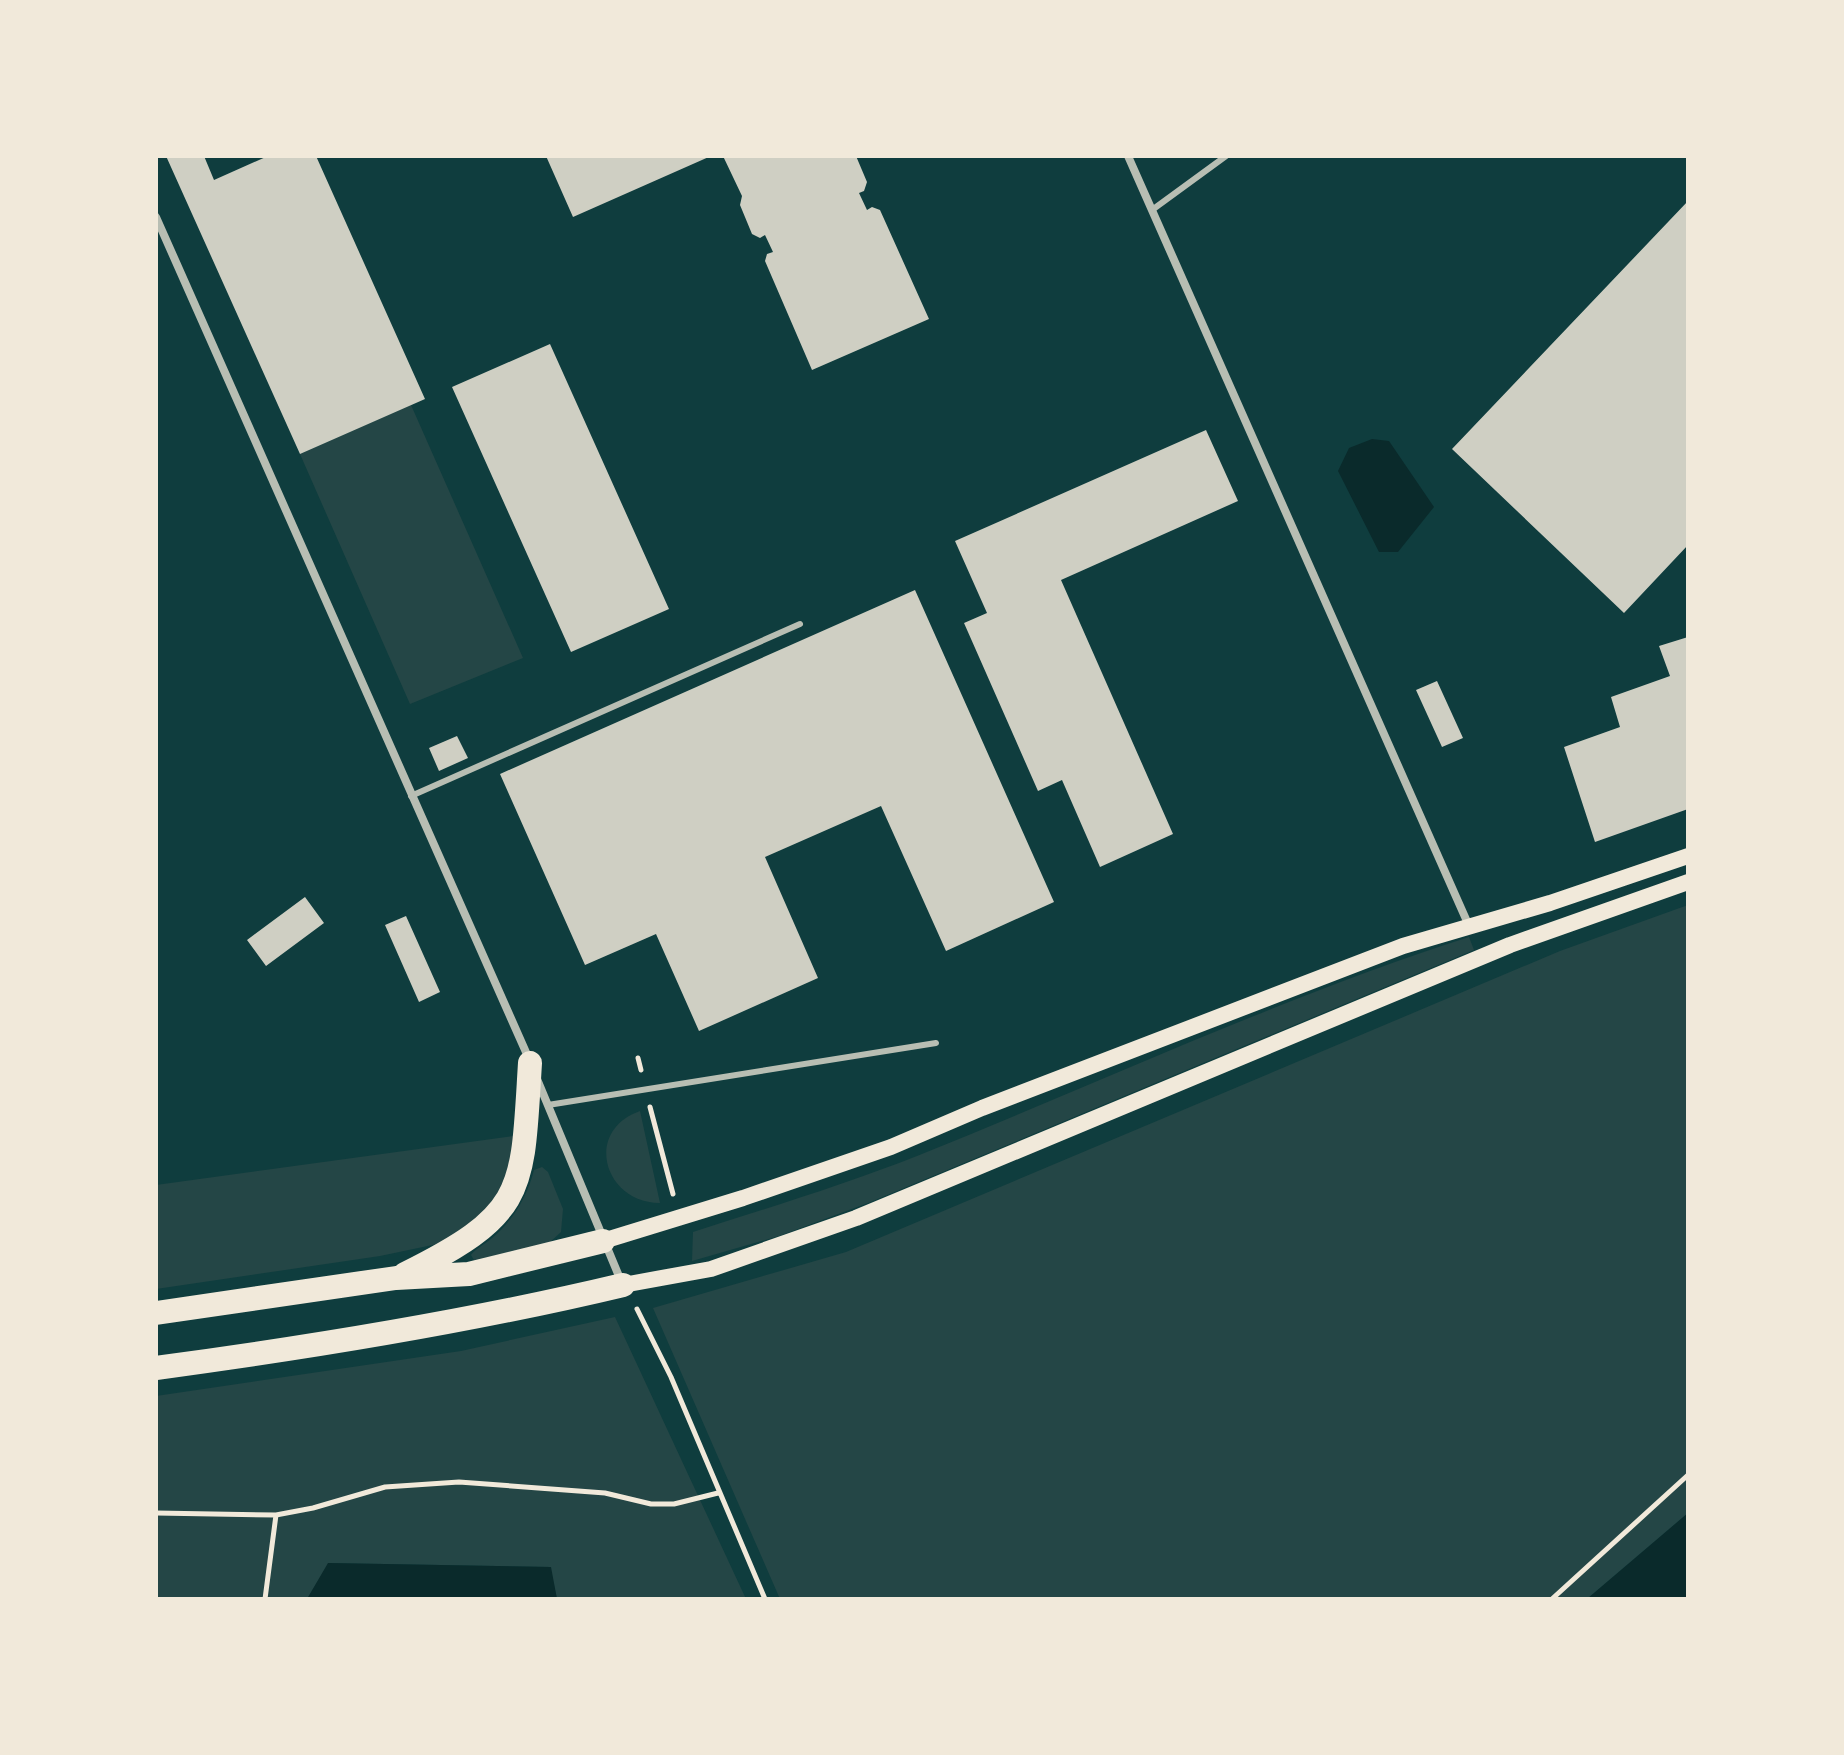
<svg xmlns="http://www.w3.org/2000/svg" width="1844" height="1755" font-family="Helvetica,sans-serif">
<style>
.green{fill:#244646}
.water{fill:#0a2a2b}
.building{fill:#cfcfc3}
.lines{fill:none;stroke-linecap:round;stroke-linejoin:round}
.path{stroke:#f1e9da;stroke-width:5}
.service{stroke:#b8beb3;stroke-width:6}
.minor{stroke:#b8beb3;stroke-width:8}
.secondary{stroke:#f1e9da;stroke-width:16}
.motorway{stroke:#f1e9da;stroke-width:24}
</style>
<rect width="100%" height="100%" fill="#0f3d3e"/>
<path class="green" d="M411,405l112,253 -113,46 -110,-250z
M1688,905v608l-101,86h-807l-127,-291 193,-56 714,-301z
M1469,937l5,13 -606,253 -89,33 -87,25 1,-29c75,-24 150,-47 224,-76 184,-74 363,-158 552,-219z
M640,1111l20,92c-56,0 -77,-72 -20,-92z
M513,1136l-1,30 -24,50 -46,27 -62,13 -224,33v-104z
M542,1167l6,5 15,37 -2,23 -13,12 -74,16 -3,-5c5,-7 13,-10 20,-16 22,-18 36,-42 43,-69z
M615,1317l131,282h-189l-7,-32 -221,-4 -22,36h-151v-203l305,-45z"/>
<path class="water" d="M1372,439l17,2 45,66 -36,45h-19l-41,-81 11,-23z
M1688,1513v86h-101z
M328,1563l223,4 6,32h-250z"/>
<path class="building" d="M166,156h38l10,24 54,-24h48l109,243 -125,55z
M546,156h165l-138,61z
M723,156h133l11,26 -3,9 -5,2 8,17 5,-3 8,3 49,109 -117,51 -47,-109 2,-7 6,-2 -8,-17 -5,3 -8,-4 -12,-29 2,-9z
M1688,201v344l-64,68 -172,-164z
M550,344l119,265 -98,43 -119,-265z
M1206,430l32,71 -177,79 112,254 -73,33 -38,-87 -24,11 -74,-168 23,-10 -32,-72z
M915,590l139,312 -108,49 -65,-145 -116,51 53,121 -119,53 -43,-97 -71,31 -85,-191z
M1688,637v172l-93,33 -31,-95 56,-20 -9,-30 59,-21 -11,-30z
M1437,681l26,57 -21,9 -26,-57z
M457,736l11,22 -29,13 -10,-23z
M305,897l19,26 -58,43 -19,-26z
M406,916l34,76 -21,10 -34,-77z"/>
<g class="lines">
<path class="path" d="M638,1058l3,12
M650,1107l23,87
M637,1309l34,68 94,222
M156,1513l120,2 37,-7 72,-21 74,-5 146,11 46,11h23l44,-11
M265,1599l11,-84
M1552,1599l136,-124"/>
<path class="service" d="M1152,210l74,-54
M411,796l389,-172
M548,1105l388,-62"/>
<path class="minor" d="M1128,156l341,770
M156,217l373,842
M537,1079l84,202"/>
<path class="secondary" d="M603,1241l140,-43 148,-51 91,-39 421,-162 147,-43 138,-47
M623,1285l88,-16 145,-51 654,-273 178,-63"/>
<path class="motorway" d="M405,1274c123,-61 117,-83 125,-211
M156,1313l240,-35 73,-4 134,-33
M156,1368c157,-21 312,-46 467,-83"/>
</g>
<rect width="1844" height="1755" fill="none" stroke="#f1e9da" stroke-width="316"/>
</svg>
